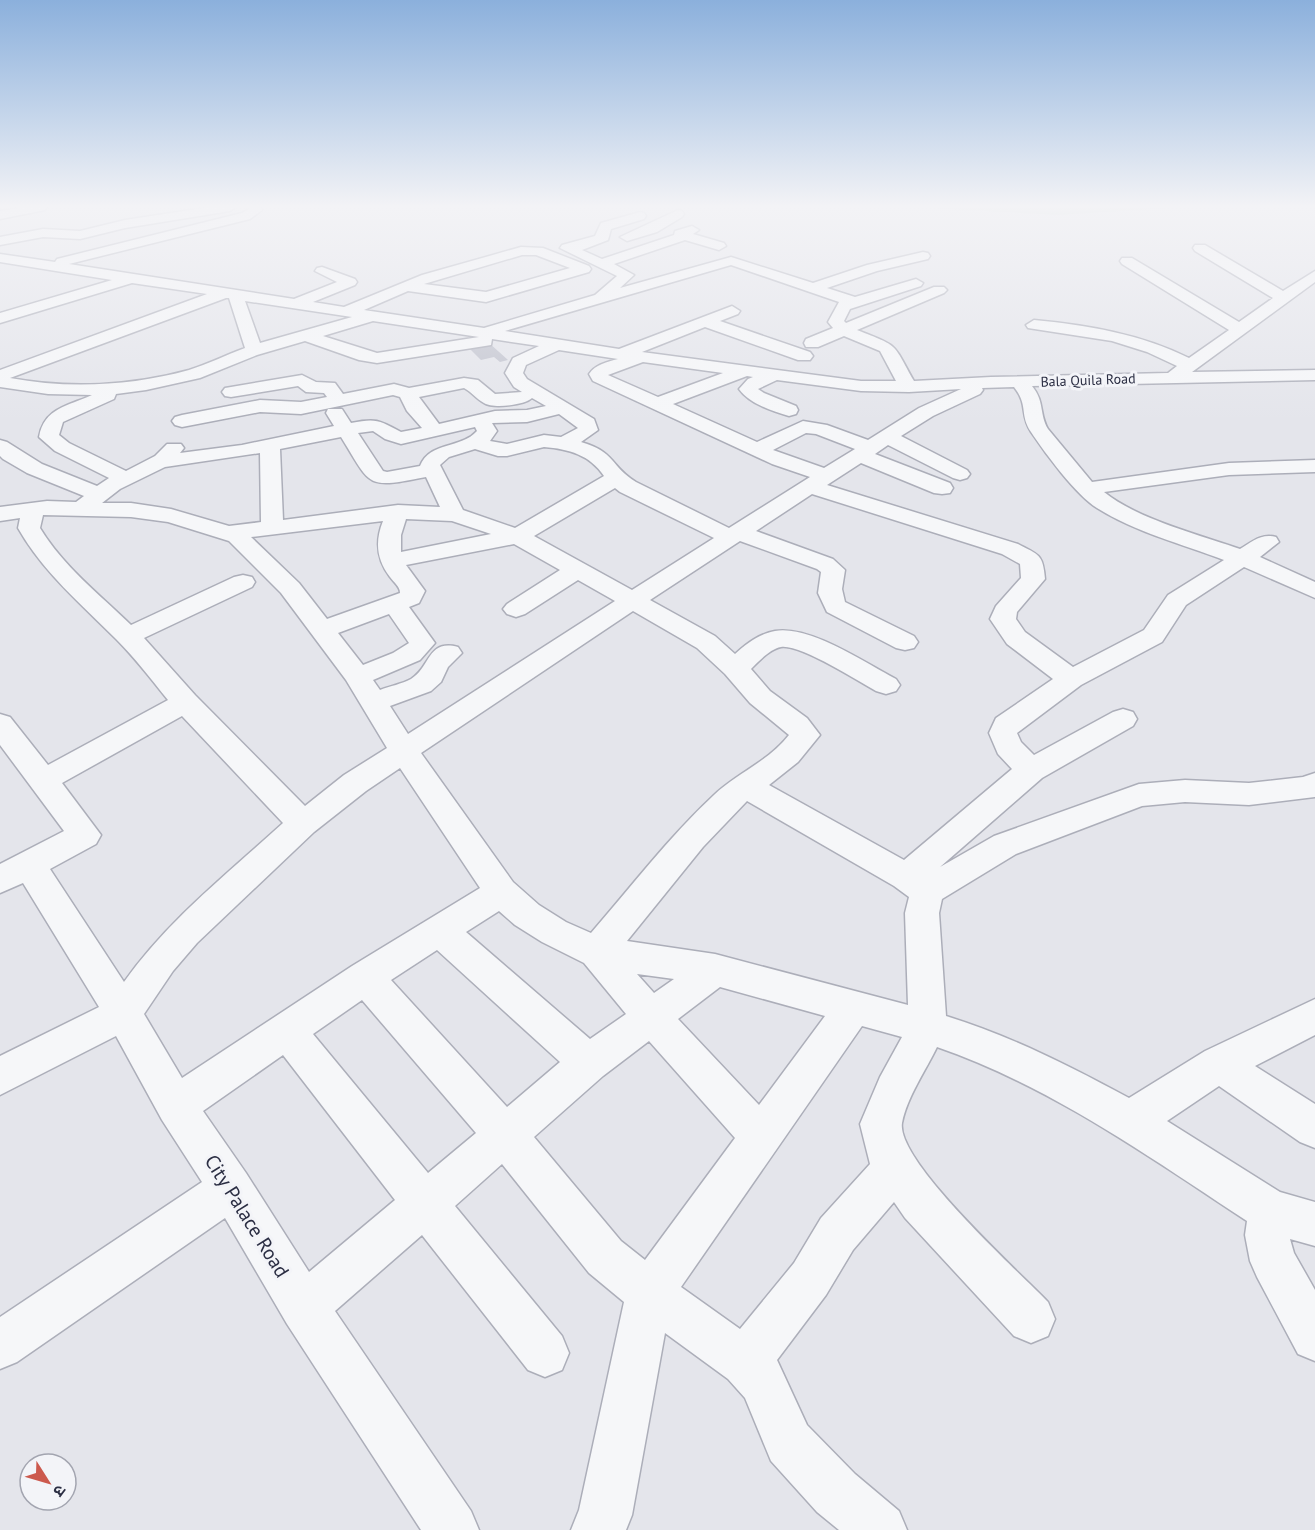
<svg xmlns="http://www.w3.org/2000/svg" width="1315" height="1530" font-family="'PT Sans','Noto Sans Devanagari',sans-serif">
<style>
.green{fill:#c5d5c5}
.building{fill:#c1c3ce}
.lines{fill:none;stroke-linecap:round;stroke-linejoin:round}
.minor-casing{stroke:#acaeb9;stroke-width:3}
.minor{fill:#f6f7f9;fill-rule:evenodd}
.labels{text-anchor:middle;stroke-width:6;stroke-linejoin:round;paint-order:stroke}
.far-street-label{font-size:14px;fill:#2b2e43;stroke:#f3f4f8}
.near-street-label{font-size:20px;fill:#2b2e43;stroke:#f3f4f8}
</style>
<rect width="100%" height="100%" fill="#e4e5eb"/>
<path class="green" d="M914,207h270l-126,8z"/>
<path class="building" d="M488,342l20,18 -8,2 -6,-5 -13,3 -14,-14z"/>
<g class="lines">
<defs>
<path id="minor" d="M24,207h23l-2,3 -45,9v-8z
M210,207h26l-6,4 -105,17 -45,11 -37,-2 -43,8v-8l43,-8 37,2 45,-11z
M252,207h8l2,3 -12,9 -181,45 225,35 43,-17 -22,-11 2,-3 5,-1 33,12 2,3 -2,3 -42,17 31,5 78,-32 99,-28 22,1 46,18 2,3 -2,3 -103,30 -78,-11 -44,19 120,18 111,-33 22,-19 -57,-28 2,-3 33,-9 6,-13 39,-11 4,1 2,3 -2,3 -33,10 -3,11 -26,10 20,9 72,-24 1,-4 17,-5 7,4 -6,4 31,9 2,3 -7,4 -34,-10 -71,24 20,11 -14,13 111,-31 82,26 54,-18 56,-13 5,1 2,3 -2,3 -51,12 -50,17 28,9 61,-18 7,4 -2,3 -71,23 -6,12 2,2 88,-36h10l3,3 -3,3 -87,37c43,17 35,12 57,51l77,-4 177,-4 9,-7 -30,-14 -35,-11 -84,-13 -2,-3 8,-5c53,5 107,14 155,38l40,-28 -107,-66 -2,-3 2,-3h10l107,64 34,-24 -78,-47 -2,-3 2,-3h10l78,46 32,-20v11l-123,90 123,-2v10l-283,6c13,16 7,28 16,43l44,53 137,-19 86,-3v12l-86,3 -125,17c33,27 96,43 136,57 12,-7 21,-16 36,-12l3,5 -19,15 55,25v16l-71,-31 -58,38 -24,37 -81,43 -64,48 4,9 13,13 79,-43 10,-3 10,3 4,7 -4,7 -91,52 -102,89 54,-31 145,-52 46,-4 64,3 54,-6 12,-4v24l-66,8 -64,-3 -43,4 -126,48 -74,45 -3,14 7,103c65,20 124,50 183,82l76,-47 110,-52v36l-60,31 60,38v44l-15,-6 -81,-56 -52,35 113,71 35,10v44l-25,-7 4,14 21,37v71l-17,-7 -41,-77 -7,-16 -5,-26 2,-14c-99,-65 -197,-135 -310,-174 -11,23 -30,50 -35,76 -6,38 117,149 146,179l7,17 -7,17 -17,7 -17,-7 -109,-118 -11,-16 -41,48 -27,45 -49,65 30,65 48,49 44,37 8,19h-68l-22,-18 -46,-51 -26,-63 -17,-19 -63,-46 -33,182 -6,15h-55l8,-20 45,-208 -35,-29 -87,-109 -47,42 107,130 7,17 -7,17 -17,7 -17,-7 -106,-135 -87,76 136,200 8,19h-58l-134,-206 -62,-106 -208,144 -17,7v-52l202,-135 -40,-62 -46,-84 -116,59v-39l99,-49 -76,-124 -23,10v-29l64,-33 -64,-86v-31l10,3 38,48 120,-65c-17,-21 -33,-42 -52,-61 -35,-35 -73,-67 -98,-111l2,-10 -20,3v-14l47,-6 29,1 8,-6 -57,-23 -24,-14 -3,-3v-16l7,2 35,22 55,22 12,-8 -54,-27 -16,-14c5,-29 29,-31 53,-42l-44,-1 -48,-7v-17l207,-76 -75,-11 -132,40v-10l112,-33 -112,-18v-8l55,8 2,-3 185,-46zM522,255h14l34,13 -84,24 -62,-8zM731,265l108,37 -11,20 5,6 -27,11 -2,4 2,4h12l26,-11 36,15 16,30h-35l-219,-29 63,-25 93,33h12l3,-4 -3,-4 -90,-31 18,-7 2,-3 -8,-5 -113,43 -114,-18zM226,298h3l16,50c-19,7 -37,16 -56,22 -58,16 -121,19 -179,8zM245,301l107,16 -92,26zM373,321l106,16 -102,16 -54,-17zM492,339l47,7 -26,12 -8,15 9,14 8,5 -27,2 -17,-14 -14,-2 -55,10 -15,-4 -51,10 -8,-11 -19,-1 -14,-7 -71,12 -6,1 -3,4 3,4 6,1 67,-11 8,6 18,1 3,4 -26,5 -41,-2 -78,15 -7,2 -3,4 3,4 7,2 78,-15 41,2 92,-19 7,2 7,14 15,17 -21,4c-22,-12 -25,-14 -50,-9l-9,-14h-14l-2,4 8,13 -92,19 -62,8 4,-5 -3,-4h-14l-12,12 -29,15 -57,-28 -10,-8 4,-13 51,-23 2,-5 30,-4 54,-12 57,-23 48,-14 54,19 18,3 108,-17 6,-1zM559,350l59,9c-11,3 -22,5 -29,15l4,7 179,83 38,13 -81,51 -93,-46c-26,-16 -20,-30 -55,-40l17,-12 -4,-11 -67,-40 -4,-6 3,-8zM643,362l80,11 -65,24 -50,-22zM747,376l6,1 -5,2 -9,10c11,15 33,22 50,27l7,-2 2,-4 -2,-4 -32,-13 -6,-4 19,-9 84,11 48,1 52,-3 -42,19 -51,32 -41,-15 -24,-4 -46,21 -84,-38zM1014,387c15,19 5,27 17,45 14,21 45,63 66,76 38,24 85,36 127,52l-56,35 -24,35 -71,37 -48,-35 -9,-13 1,-7 28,-33c-2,-25 -6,-24 -27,-35l-191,-59 34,-22 73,30 8,1 8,-1 3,-5 -3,-5 -75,-29 13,-9 65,33 7,2 7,-2 3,-4 -3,-4 -66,-34 32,-20 47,-22 3,-4 -1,-2zM464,388c8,4 12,11 20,15 9,6 41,2 48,-5l14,8 -19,4 -32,1 -56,13 -20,-27zM559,414l19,14 -17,9 -17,-2 -37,9 -17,-3 7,-10 -5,-8 35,-1zM475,427l2,4c-16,18 -47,10 -57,35l-33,6 -4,-1 -25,-38 15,-2 12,8 16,5zM806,433l10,1 39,15 -31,19 -51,-18zM341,437c31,50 24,52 85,40l14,30 -42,-2 -115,15 -3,-71zM544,447c25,2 46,8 60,29l-89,52 -52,-18 -23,-45 9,-8 26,-8 23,7h9zM260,453l1,69 -32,4 -58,-17 -40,-6h-29l18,-14 45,-22zM615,488l5,4 94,46 -82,52 -98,-54zM812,494l190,60 18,10 1,14 -25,28 -6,13 17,25 46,35 -57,39 -7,15 9,21 14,15 -108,91 -135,-75 29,-23 22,-27 -13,-17 -37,-27 -19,-22c8,-8 19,-20 30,-22 19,-3 77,34 95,44l10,3 10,-3 4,-6 -4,-6c-31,-16 -86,-54 -121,-48 -16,3 -28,12 -40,23l-20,-18 -65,-36 90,-59 77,28 4,3 -3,21 9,19 69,36 9,2 9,-2 4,-6 -4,-6 -69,-34 -3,-13 3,-19 -12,-11 -77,-28zM43,515l88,2 37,5 61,19 52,52 65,87 41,68 -43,27 -39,31 -110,-111 -51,-57 108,-51 3,-5 -3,-5 -9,-2 -9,2 -103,48c-32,-31 -68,-59 -91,-97zM406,519l46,2 39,13 -90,18v-17zM383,521c-8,20 -7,38 7,56 4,6 10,9 10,16l-73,26 -28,-36 -48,-46zM514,544l46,26 -53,34 -4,5 4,5 9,3 9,-3 53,-34 37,21 -207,133 -18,-28 41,-15 10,-9 7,-15 14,-14 -4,-6c-31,-8 -27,20 -47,32 -9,5 -21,7 -31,11l-7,-10 47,-20 15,-17 -26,-36 10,-4 6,-12 -19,-26zM633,611l64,37 28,26 25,29 39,32c-20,26 -52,38 -75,60 -45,42 -83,92 -123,138l-25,-11 -27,-17 -26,-23 -92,-129zM389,614l20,29 -16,10 -30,12 -25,-32zM182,716l101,107c-56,51 -115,97 -159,159l-74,-113 46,-25 5,-9 -39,-52zM400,768l80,120 -128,78 -170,112 -38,-64 29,-43 24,-28 117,-111 52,-41zM747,801l147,85 15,11 -4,16 3,92 -193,-51 -88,-13 76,-94zM499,911l16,14 27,17 42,21 42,51 -36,25 -124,-107zM437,950l123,112 -53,45 -116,-127zM637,974l37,5 -20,14zM720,987l105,29 -66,89 -81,-86zM362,1000l114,133 -48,40 -115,-139zM862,1026l40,11 -22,40 -20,47 10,40 -49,54 -27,45 -54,66 -59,-42zM649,1041l86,97 -90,122 -24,-19 -87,-104 69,-61zM283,1055l112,145 -86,72 -63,-99 -43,-62z
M678,210l4,1 2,3 -2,3 -25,15 -30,9 -7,-4z"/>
</defs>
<use href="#minor" class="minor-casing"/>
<use href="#minor" class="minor"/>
</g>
<linearGradient id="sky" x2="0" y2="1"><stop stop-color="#8bb0dc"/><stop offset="0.49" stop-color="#f3f3f6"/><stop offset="1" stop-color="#f3f3f6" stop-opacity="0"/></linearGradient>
<rect width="1315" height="421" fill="url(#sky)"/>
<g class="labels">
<g class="far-street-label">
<text transform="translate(1088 380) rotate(-2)" y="5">Bala Quila Road</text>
</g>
<g class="near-street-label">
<text transform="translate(247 1216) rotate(58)" y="7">City Palace Road</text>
</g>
</g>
<g transform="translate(48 1482) rotate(127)"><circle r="28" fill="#f3f4f8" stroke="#a3a5b0" stroke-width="1.5"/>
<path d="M0-4.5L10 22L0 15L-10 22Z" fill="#cc594d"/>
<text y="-9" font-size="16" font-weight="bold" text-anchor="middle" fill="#2b2e43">उ</text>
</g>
</svg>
